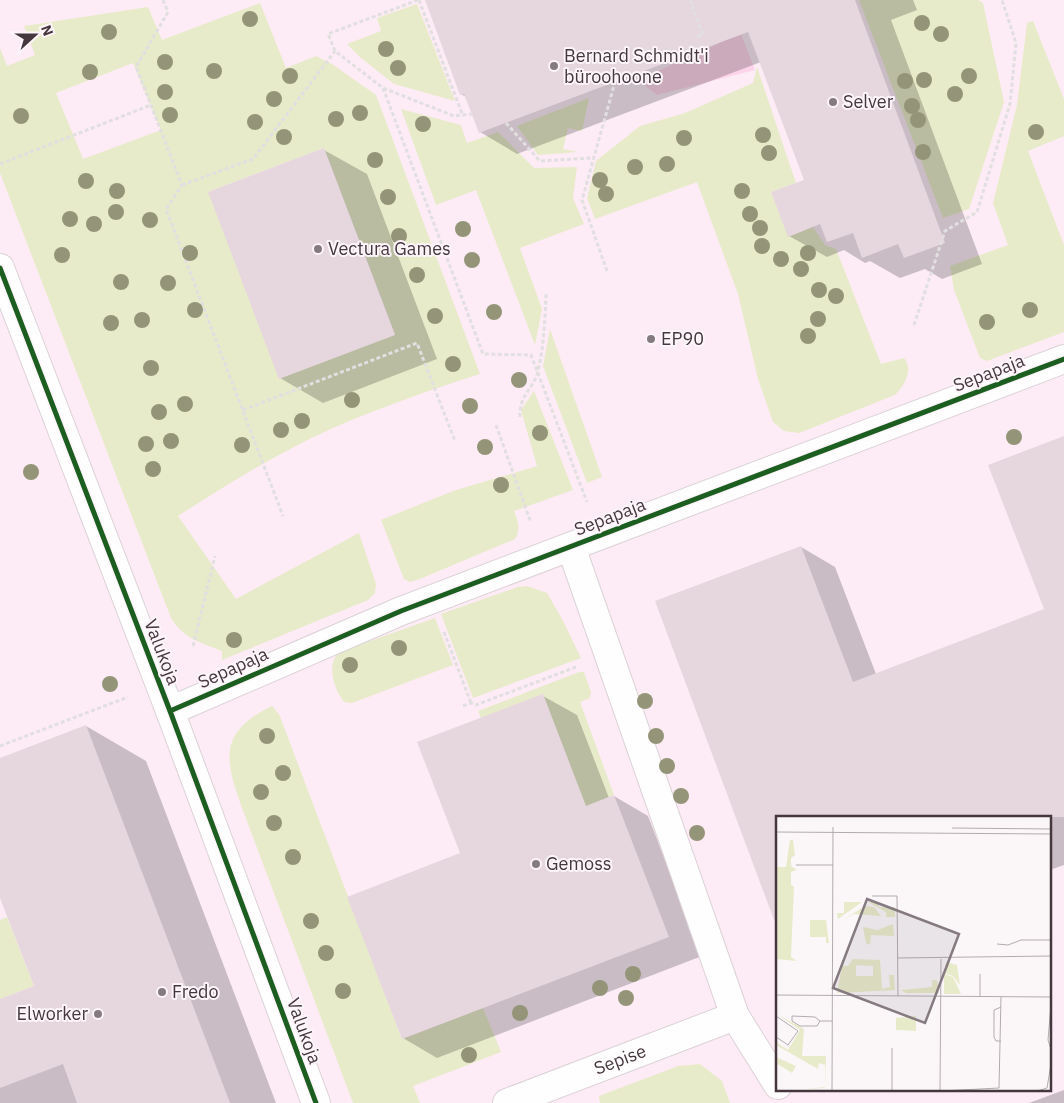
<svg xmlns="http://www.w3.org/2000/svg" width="1064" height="1103" font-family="'IBM Plex Sans',sans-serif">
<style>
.built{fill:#fdecf5;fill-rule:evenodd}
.green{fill:#e8ebc9;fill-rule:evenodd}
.water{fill:#fdd5ea}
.shadow{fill:#0003}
.building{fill:#e6d7df}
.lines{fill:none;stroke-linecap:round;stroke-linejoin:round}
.minor-casing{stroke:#dbd2d6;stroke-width:30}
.path{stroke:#e1dfe0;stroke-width:3;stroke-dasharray:4 2.5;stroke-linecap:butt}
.minor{stroke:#fefefe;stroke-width:28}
.cycleway-casing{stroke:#fdf5f9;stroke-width:8}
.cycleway{stroke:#1b5e20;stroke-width:5}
.tree{fill:#949578}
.poi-dot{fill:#857a80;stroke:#fdf5f9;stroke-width:2}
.labels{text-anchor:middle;stroke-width:4;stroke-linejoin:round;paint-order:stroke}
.poi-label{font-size:18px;fill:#46373f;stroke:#fdf5f9;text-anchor:start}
.street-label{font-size:18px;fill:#46373f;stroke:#fdf5f9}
.inset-road{fill:none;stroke:#b3aaaf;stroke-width:1}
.view{fill:#857a80;fill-opacity:0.15;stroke:#857a80;stroke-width:2.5}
.inset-edge{fill:none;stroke:#46373f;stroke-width:2.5}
</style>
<rect width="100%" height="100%" fill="#fbf7f9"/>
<path class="built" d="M0,0h1064v1103h-1064zM778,817h272v272h-272z"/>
<path class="green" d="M859,0h119l5,3 21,99 -35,107 -26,9z
M260,3l26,65 30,-12 16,8 44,31 104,279c-50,16 -99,33 -147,54 -54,24 -105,56 -155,88l58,83 123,-66 17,51 -1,9 -7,7 -146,60v-9c-21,-8 -39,-13 -51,-33l-171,-445v-125l7,18 28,-11 -11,-29 124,-19 14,33zM133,63l28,67 -78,29 -27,-66zM324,148l71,186v1l-187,-143z
M417,4l38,97 -61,-17 -33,-26 -14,-14 34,-13 -4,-13z
M1033,21l31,78v37l-36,15 36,94v87l-77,29 -7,-3 -26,-68 -4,-24 58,-21 -15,-42 24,-98 10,-82z
M757,67l39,116 -25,9 18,44 24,-9 12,18 11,4 45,115 23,-6c10,12 0,28 -9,37l-96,38 -15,-2 -11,-9 -15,-43 -20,-85 -41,-112 -102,37 -8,-21 9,-37 44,-35 45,-13 68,-30z
M589,98l-7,33 -14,-3 -5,21 15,3 -40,3 -21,-29z
M401,109l60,16 6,18 31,-11 36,36 43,-1 -4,31 11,26 -64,24 22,61 -7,36 -59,-155 -40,15z
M550,329l52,148 -15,6 -44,-117z
M534,391l39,99 -59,21c4,11 7,17 1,28l-95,40 -10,3 -6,-3 -23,-59 72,-29 84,-25 -16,-56z
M527,586l20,7 15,26 19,39 -108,40 -32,-84 77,-27z
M435,618l18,47 -101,38 -8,-1c-10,-13 -18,-37 -5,-50z
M579,672h5l7,20 -1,6 -10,4 34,93 -28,11 -105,-88 -3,-7z
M272,706l7,8 123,325 81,-31 18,44 -88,34 7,17h-67l-111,-295c-18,-51 -23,-76 30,-102z
M7,917l27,69 -34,13v-79z
M700,1064l22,17 8,22h-130l-1,-7 79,-30z"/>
<path class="water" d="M705,0h23l27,70 -98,25 -19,-15 80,-36z"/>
<path class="shadow" d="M426,0h487l4,10 -26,10 91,244 -40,15 -17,-10 -25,9 -30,-17 -5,2 -21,-13 -17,7 -38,-21 16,-56 -44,-118 -244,92 -37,-22 -14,-35 -5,-3z
M324,150l43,24 70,185 -114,44 -43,-25z
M1064,437v428l-14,5v-53h-272v108l-121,-324 144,-54 34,20 41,107 169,-64z
M543,696l34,19 32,83 5,-2 34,20 54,140 -265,102 -34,-20 58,-184z
M86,726l60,35 130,342h-276v-103l35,-13 -35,-93v-135z
M1064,1090v13h-35z"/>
<path class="building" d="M425,0h430l90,243 -41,15 -6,-14 -36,14 -9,-25 -26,9 -7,-18 -32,13 -17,-45 33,-12 -56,-148 -269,101 -15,-39 -4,1z
M324,148l71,187 -116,44 -71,-187z
M1064,436v381h-286v102l-4,1 -119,-319 146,-55 52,136 191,-73 -56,-144z
M543,694l43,112 28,-11 55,142 -267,102 -55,-142 113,-44 -43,-111z
M86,725l144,378h-153l-14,-39 -63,24v-89l34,-13 -34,-88v-140z"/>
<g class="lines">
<defs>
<g id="minor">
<path d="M0,268l170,443 146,392"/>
<path d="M571,547l164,469 43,69"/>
<path d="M170,711l231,-100 663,-252"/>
<path id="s1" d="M507,1103l228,-87"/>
</g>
</defs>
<use href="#minor" class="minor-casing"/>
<path class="path" d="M163,0l5,12 -32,55 46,118 -16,24 117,307
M418,0l-90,34 7,17 48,37 71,28 18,-2
M419,0l44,116
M690,0l13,35 -6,2
M383,88l100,266 48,1 56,147
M506,123l34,38 52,-3
M0,164l151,-59
M182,185l71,-26 82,-108
M607,271l-25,-71 33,-118
M914,325l31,-94 32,-19 33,-108 6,-61 -14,-43
M243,410l174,-67 38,98
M520,417c-1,-23 14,-28 18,-46 6,-25 7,-52 8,-77
M496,425l35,98
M444,632l27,71
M193,646l22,-90
M463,706l8,-3 5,2 100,-38
M0,746l128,-49"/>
<use href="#minor" class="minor"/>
<defs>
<path id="cycleway" d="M0,268l170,443 146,392
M170,711l231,-100 663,-252"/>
</defs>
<use href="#cycleway" class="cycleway-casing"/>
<use href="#cycleway" class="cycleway"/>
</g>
<g class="tree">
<circle cx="250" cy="19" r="8"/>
<circle cx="922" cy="23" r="8"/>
<circle cx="109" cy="32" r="8"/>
<circle cx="941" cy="34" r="8"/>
<circle cx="386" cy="49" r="8"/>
<circle cx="165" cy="62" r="8"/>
<circle cx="398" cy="68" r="8"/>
<circle cx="214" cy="71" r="8"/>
<circle cx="90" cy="72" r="8"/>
<circle cx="290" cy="76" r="8"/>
<circle cx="969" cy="76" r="8"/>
<circle cx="924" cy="80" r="8"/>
<circle cx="905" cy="81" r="8"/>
<circle cx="165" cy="92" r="8"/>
<circle cx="955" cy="94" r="8"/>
<circle cx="274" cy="99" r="8"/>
<circle cx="912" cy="106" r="8"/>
<circle cx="360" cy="113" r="8"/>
<circle cx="170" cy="115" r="8"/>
<circle cx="21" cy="116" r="8"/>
<circle cx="336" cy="119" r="8"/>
<circle cx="918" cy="120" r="8"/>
<circle cx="255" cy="122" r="8"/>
<circle cx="423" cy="124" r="8"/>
<circle cx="1036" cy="132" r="8"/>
<circle cx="763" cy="135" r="8"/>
<circle cx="284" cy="137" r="8"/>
<circle cx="684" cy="138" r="8"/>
<circle cx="923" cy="152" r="8"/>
<circle cx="769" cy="153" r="8"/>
<circle cx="375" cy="160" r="8"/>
<circle cx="667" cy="164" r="8"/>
<circle cx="635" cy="167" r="8"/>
<circle cx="600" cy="180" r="8"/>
<circle cx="86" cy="181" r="8"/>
<circle cx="117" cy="191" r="8"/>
<circle cx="742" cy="191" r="8"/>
<circle cx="606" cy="194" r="8"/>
<circle cx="388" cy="197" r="8"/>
<circle cx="116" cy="212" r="8"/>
<circle cx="750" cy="214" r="8"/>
<circle cx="70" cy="219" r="8"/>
<circle cx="150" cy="220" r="8"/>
<circle cx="94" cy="224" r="8"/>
<circle cx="760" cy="228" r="8"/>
<circle cx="463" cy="229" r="8"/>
<circle cx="399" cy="236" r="8"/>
<circle cx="762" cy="246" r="8"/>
<circle cx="190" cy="253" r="8"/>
<circle cx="808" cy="253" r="8"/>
<circle cx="62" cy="255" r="8"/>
<circle cx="781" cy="259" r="8"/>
<circle cx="472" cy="260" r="8"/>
<circle cx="801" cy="269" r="8"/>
<circle cx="417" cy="275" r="8"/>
<circle cx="121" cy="282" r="8"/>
<circle cx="168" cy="283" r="8"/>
<circle cx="819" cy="290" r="8"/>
<circle cx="836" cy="296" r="8"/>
<circle cx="195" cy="310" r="8"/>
<circle cx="1030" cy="310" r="8"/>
<circle cx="494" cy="312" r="8"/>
<circle cx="435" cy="316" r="8"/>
<circle cx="818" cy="319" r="8"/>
<circle cx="142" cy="320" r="8"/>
<circle cx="987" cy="322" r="8"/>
<circle cx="111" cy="323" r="8"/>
<circle cx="808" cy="336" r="8"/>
<circle cx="453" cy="364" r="8"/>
<circle cx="151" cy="368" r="8"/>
<circle cx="519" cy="380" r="8"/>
<circle cx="352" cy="400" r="8"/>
<circle cx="185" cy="404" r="8"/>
<circle cx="470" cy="406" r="8"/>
<circle cx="159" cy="412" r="8"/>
<circle cx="302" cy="421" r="8"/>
<circle cx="281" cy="430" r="8"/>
<circle cx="540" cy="433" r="8"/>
<circle cx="1014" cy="437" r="8"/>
<circle cx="171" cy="441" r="8"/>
<circle cx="146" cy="444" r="8"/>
<circle cx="242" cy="445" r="8"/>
<circle cx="485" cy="447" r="8"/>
<circle cx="153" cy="469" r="8"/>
<circle cx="31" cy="472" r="8"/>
<circle cx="501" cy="485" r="8"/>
<circle cx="234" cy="640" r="8"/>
<circle cx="399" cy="648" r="8"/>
<circle cx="350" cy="665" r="8"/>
<circle cx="110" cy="684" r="8"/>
<circle cx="645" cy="701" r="8"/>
<circle cx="267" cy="736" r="8"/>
<circle cx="656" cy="736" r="8"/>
<circle cx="667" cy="766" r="8"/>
<circle cx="283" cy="773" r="8"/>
<circle cx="261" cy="792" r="8"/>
<circle cx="681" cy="796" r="8"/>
<circle cx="274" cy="823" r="8"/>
<circle cx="697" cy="833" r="8"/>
<circle cx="293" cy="857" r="8"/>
<circle cx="311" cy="921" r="8"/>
<circle cx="326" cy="953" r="8"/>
<circle cx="633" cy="974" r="8"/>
<circle cx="600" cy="988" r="8"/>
<circle cx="343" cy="991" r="8"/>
<circle cx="626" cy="998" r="8"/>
<circle cx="520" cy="1013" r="8"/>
<circle cx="469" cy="1055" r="8"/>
</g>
<g class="poi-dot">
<circle cx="554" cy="66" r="5"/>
<circle cx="833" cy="102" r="5"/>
<circle cx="318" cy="249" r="5"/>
<circle cx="651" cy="339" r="5"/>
<circle cx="536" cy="864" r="5"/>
<circle cx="162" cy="992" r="5"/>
<circle cx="98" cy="1014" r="5"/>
</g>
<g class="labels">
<g class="poi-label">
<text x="564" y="62">Bernard Schmidt'i<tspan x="564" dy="21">büroohoone</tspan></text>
<text x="843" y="108">Selver</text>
<text x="328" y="255">Vectura Games</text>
<text x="661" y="345">EP90</text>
<text x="546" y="870">Gemoss</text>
<text x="172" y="998">Fredo</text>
<text x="88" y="1020" text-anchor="end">Elworker</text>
</g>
<g class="street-label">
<text transform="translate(989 373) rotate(-21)" y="6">Sepapaja</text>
<text transform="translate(610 517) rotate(-21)" y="6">Sepapaja</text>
<text transform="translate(162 652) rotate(69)" y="6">Valukoja</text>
<text transform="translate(233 668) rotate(-24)" y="6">Sepapaja</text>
<text transform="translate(304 1031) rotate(70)" y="6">Valukoja</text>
<text dy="6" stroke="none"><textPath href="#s1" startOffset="121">Sepise</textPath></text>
</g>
</g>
<g transform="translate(776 816)">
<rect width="275" height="275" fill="#fbf7f9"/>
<path d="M14,24h3l2,15 -4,3v8l6,4 -6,2v13l3,2 -3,70 6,4 -21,-2v-92h10zM68,86h18l-24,17 -1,-6h7zM92,86h10l1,5h16v10h-9v-5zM89,90l9,1 7,9 -27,-2 -11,6zM34,104h16l3,23h-3v-6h-16zM117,108l1,12 -23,-1 -1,10 -4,-2 -3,-16 15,3zM77,143l27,1 2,29 8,-2 -1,-12h5l1,15 -58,3 5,-27h6zM80,149l17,1v10h-17zM170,146l11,3 3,20 -7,-9 -9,-3zM168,158l9,3 8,17h-17zM156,164h5l2,13h-33l-5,-3 31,-3zM1,198l27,15 -2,27h24l-1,32 -20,1 20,-2v-22l-6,-2 -1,6 -42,-24v-3l12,8 12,-20zM140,200v15l-20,-1v-12zM0,241l20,9 -4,7 -16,-10z" fill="#e8ebc9" fill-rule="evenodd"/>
<path class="inset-road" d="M176,12l99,1M0,16l275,2M20,49h37M96,80h25l1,100M221,128l11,1 13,-5h30M121,142l154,-2M0,179l275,2M204,181v-23M275,189l-3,35 3,9M0,200l22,15 -10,14 -12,-8M44,205l-3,5h-17l-8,-5v-5l23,1 5,4h12M225,225h-5l-2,-4v-27l7,-3M116,232v43M223,272l2,-91M56,275l1,-264M164,275l1,-132M166,275l57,-3M261,275l10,-3 4,-24"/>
<path class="view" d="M91,83l92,35 -34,89 -92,-35z"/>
<rect width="275" height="275" class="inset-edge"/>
</g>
<g transform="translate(35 35) rotate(69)" stroke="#fdf5f9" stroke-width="4" paint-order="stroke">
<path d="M0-4L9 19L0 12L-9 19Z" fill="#46373f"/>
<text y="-8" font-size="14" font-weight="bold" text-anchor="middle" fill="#46373f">N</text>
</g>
</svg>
